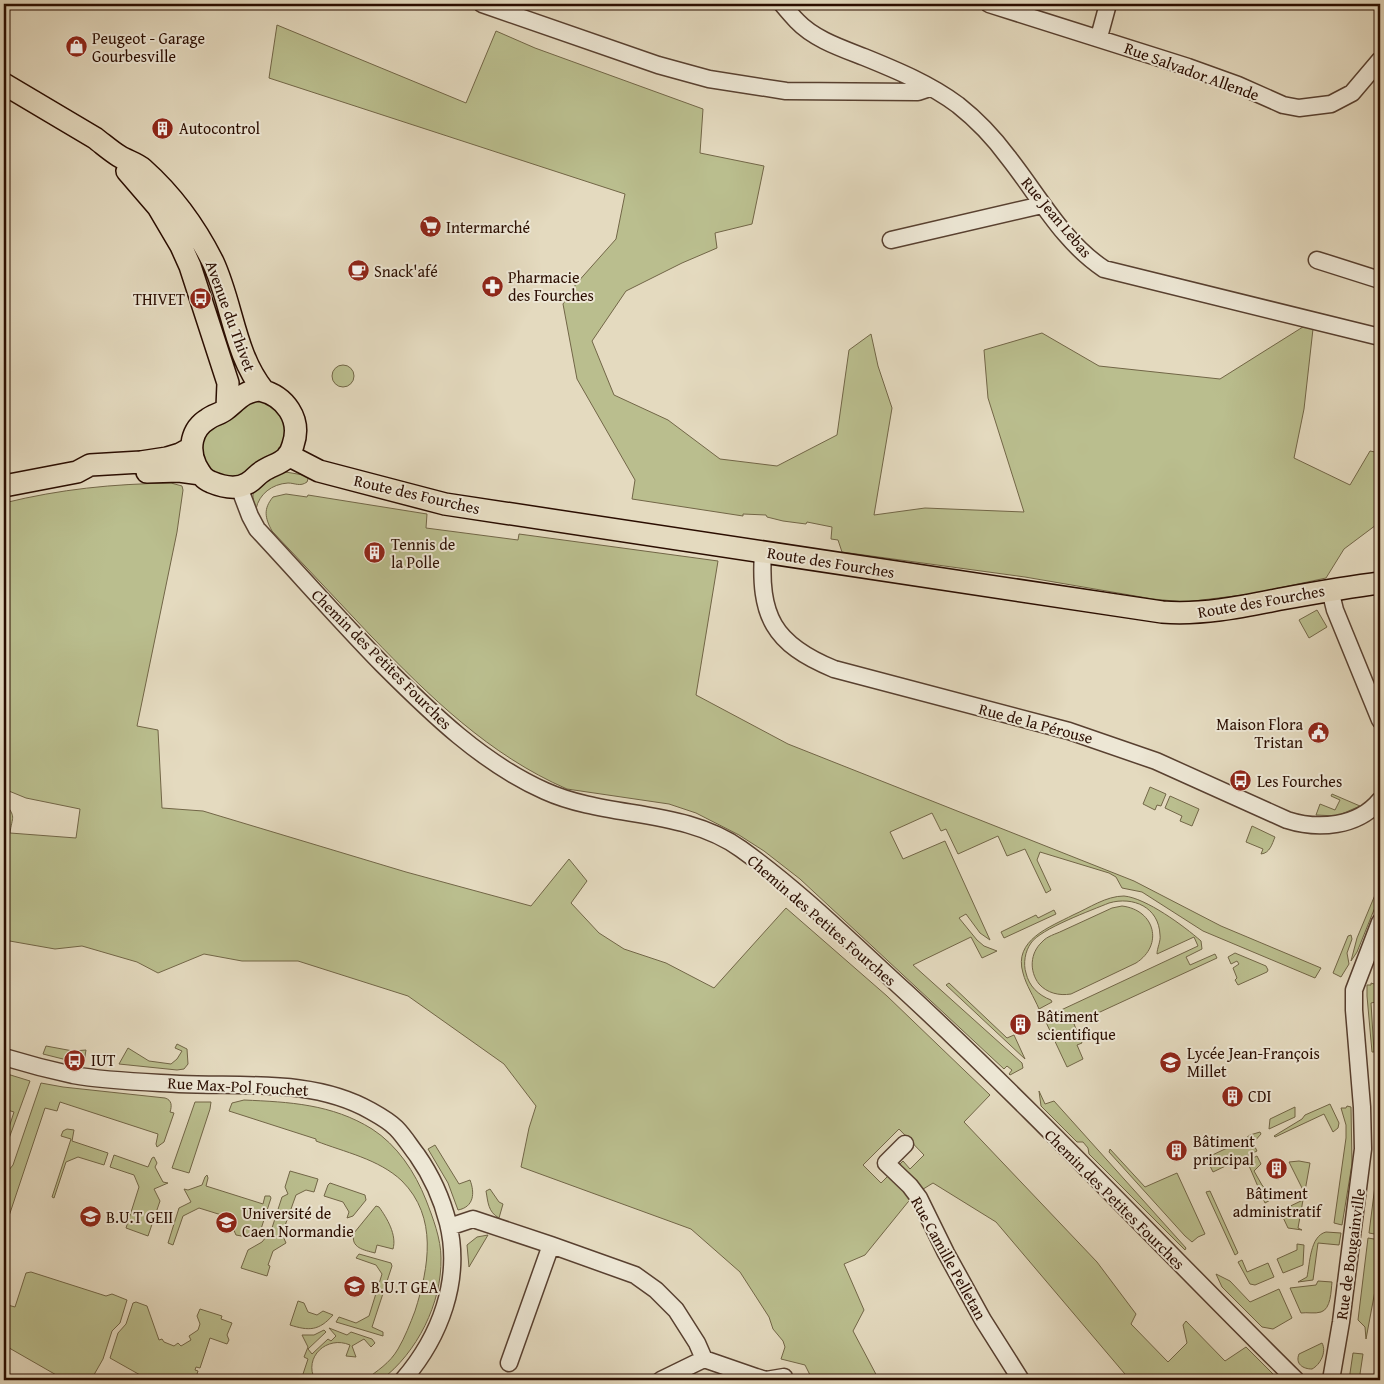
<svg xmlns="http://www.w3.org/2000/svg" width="1384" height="1384" font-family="'Gentium Book Plus',serif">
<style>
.green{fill:#babe8e;stroke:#726647;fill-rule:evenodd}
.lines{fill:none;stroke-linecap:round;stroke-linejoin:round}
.minor-casing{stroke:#584030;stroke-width:19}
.major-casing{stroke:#2a0d00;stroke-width:24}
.minor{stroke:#ede7d5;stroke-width:16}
.major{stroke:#e4dabf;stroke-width:21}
.labels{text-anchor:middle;stroke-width:4;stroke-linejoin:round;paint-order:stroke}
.poi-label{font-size:16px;fill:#2a0d00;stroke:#ede7d5;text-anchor:start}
.street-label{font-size:16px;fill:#2a0d00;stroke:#ede7d5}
</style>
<rect width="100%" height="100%" fill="#e4dabf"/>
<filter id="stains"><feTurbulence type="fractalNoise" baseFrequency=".004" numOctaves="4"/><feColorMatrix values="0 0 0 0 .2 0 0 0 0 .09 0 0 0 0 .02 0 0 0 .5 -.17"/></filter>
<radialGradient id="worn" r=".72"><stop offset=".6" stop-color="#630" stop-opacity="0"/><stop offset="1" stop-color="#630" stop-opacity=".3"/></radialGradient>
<path class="green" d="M277,25l189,78 30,-72 39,17 168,61 -3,44 64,13 -12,58 -37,9 2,15 -35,15 -56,28 -34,50 22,54 54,25 52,39 57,7 60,-31 12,-85 22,-16 7,32 14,42 -18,107 51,-7 99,4 -36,-114 -4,-48 58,-17 57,33 121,13 94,-59 -10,89 -10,49 56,27 20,-34 10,2v69l-36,27 -18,29 -75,16 -66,8 -32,-3 -128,-22 -183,-25 -4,-12 -7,-1 1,-12 -25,-5 -1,2 -23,-3 -16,-4 -1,-2 -23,-1v2l-111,-17 3,-19 -58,-101 -14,-75 13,-20 40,-45 9,-45 -356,-116z
M332 376a11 11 0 1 1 22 0a11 11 0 1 1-22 0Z
M255,400l12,2 19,19 -3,26 -37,27 -15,4 -20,-7 -10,-13 3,-25z
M280,471l29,5 -2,6c-7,5 -12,1 -19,1 -16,1 -29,11 -32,26 -10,-25 6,-27 24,-38z
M171,483l11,3 1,4 -6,42 -40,194 21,4 4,78 41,3 203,61 125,34 38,-47 18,22 -16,22 28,30 25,16 42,14 48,25 72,-80 101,88 103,99 -26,27 133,140 39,52 -5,10 37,38 19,-19 -4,-18 3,-4 39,40 21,-14 33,33h-149l-134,-158 -63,-39 -13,8 -12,11 -43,53 -21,9 20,46 -11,21 26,49h-69l1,-3 -6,-12 -24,-6 4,-12 -2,-6 -10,-12 -4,-12 -29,-45 -49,-43 -170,-62 8,-39 7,-22 -32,-42 -96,-68 -110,-35h-56l-38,-7 -46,19 -21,-11 -55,-16 -27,3 -51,-9v-138c13,16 8,14 6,31l66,5 4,-29 -54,-11 -22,-9v-286c57,-14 108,-19 167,-20zM899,1129l25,26 -14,14 -7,-8 -22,22 -18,-18z
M286,494l21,3 1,-2 119,19 -1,14 92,12 1,-6 199,27 -22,134 92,49 346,137 87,45 100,42 -6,10 -112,-47 -61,-39 -20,-4 -6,-11 -7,-4 -69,-21 -3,8 14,30 -5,3 -21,-44 -18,7 -9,-20 -40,18 -12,-25 -5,2 -9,-18 -42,19 13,27 42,-18 45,99 -10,-7 -14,-19 -7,4 18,22 7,6 13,5 -15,7 -11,-21 -58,28 109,98 1,5 -13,7 -1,-1 3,-4 -5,-4 -3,3 -204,-190 -36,-28 -25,-16 -43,-22 -27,-9 -102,-15c-78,-34 -137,-92 -196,-153 -33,-35 -66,-70 -99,-105 -7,-13 -9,-22 1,-34z
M1317,610l10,17 -18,11 -10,-18z
M1150,787l16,7 -5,12 -4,-1 -2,5 -12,-6z
M1332,794l28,12 -23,10 -21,-1 4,-11 15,6 5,-10 -9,-4z
M1170,796l29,13 -7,17 -12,-5 2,-5 -17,-8z
M1252,826l23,11c-3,7 -5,16 -14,17l2,-5 -17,-7z
M1380,883v12l-23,57 -6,9 6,-23z
M1124,896c22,2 60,30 77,45l1,8 -16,8 4,8 25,-11 2,4 -143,66 8,19 -5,2 6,14 -16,8 -23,-49 154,-72 -4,-9 -37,17c0,-6 4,-13 3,-19 -1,-28 -27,-39 -51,-32 -17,7 -69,26 -78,40 -6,8 -8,21 -5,30 3,13 12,22 25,27l1,2 -13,7c-5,-12 -13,-24 -16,-36 -10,-33 27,-46 50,-58 16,-7 33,-19 51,-19z
M1122,906c33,4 42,39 14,57l-65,31c-12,2 -24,-1 -32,-10 -10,-13 -9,-31 3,-42 5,-6 14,-8 20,-11 17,-8 33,-15 50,-23z
M1054,910l2,4 -52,24 -3,-6 35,-17 2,3z
M1351,935l1,4 -5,14 2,11 -8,13 -8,-4 15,-37z
M1235,953l31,13 2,4 -1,2 -29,13 -3,-5 2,-2 -4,-10 6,-4 -2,-3 -6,3 -3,-7z
M949,983l58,55 7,-3 11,24 -79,-74z
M1371,983l9,3v15l-9,2 3,49h-2l-5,-56v-11h4z
M177,1044l10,5 1,15 -4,5 -7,1 -58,-6 9,-16 21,13 22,3 6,-5 5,-8 -7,-3z
M46,1046l27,5 13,-1 -2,12 -6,-1v-3l-10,-1 -1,3 -24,-6z
M4,1073l26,8 -26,71v-9l10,-31 -10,-3z
M41,1083l22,4 102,11c7,2 7,8 5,14l4,1 -10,29 -7,5 -1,-3 2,-10 -98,-32 -3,9 -12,-3 -40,120 -1,-52 9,-11z
M1039,1091l6,13 9,-3 132,147 -1,2 -96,-96 -1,-6 -5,-6h-6l-36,-36z
M244,1100c45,2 88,4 128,29 25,16 43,43 54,71 7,18 15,39 15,58 1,45 -24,95 -60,122h-16c12,-9 25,-17 33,-31 7,-12 12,-25 17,-38 14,-44 23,-94 -13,-130 -23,-22 -58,-29 -86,-40v-2l-87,-28 3,-8z
M195,1102h16l-1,7 -21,64 -17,-5z
M1330,1104l9,19 -1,5 -5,4 -9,-18 -49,23 -1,-1 28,-17 3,-4z
M1347,1106l4,1 1,57 -10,61 -8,-2 12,-85v-13l-5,-17h5z
M1295,1107v10l-26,12 1,-10z
M67,1129l7,1 -2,11 36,12 -4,12 -26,-8 -12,5 -12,36 -2,-1 19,-58 -10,-3 2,-5z
M1260,1132l1,2 -8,9 4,8 -44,21 -7,-14 36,-17 8,-6z
M435,1145l24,39 11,-4c5,13 4,27 -12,30l-10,-27 -20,-34z
M1380,1146v89l-11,-2z
M1110,1149l35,38 32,-14 28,61 -7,3 -6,5 -7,-6 -76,-84z
M114,1155l34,12 4,-9 2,-1 3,6 -2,4 8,15 5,1 -14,6 6,12 -12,35 -22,-8 13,-41 -5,-12 -24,-8z
M1257,1156l4,8 -7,7 8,14 12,13 -9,5 -18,-42z
M1299,1161l11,2 -5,28 -1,1 -15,-30z
M290,1171l28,8 -4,13 -8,-2 -10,5 -14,39 4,9 -13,8 -5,14 2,1 -3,10 -26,-8 7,-18 14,-8 9,-11 11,-34 6,-3 -3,-7z
M207,1175l1,3 -2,8 57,18 2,-8h5l1,2 -10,31 -7,6 -7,2 -11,-2 -8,-18 -29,-9 -16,8 -10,29 -5,-2 11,-35 12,-6 -7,-13 4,1 14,-5 3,-8z
M330,1183l35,12 1,5 -13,16 -6,2 2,-6 -6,-10 -19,-6 4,-11z
M490,1189l9,13 4,2 -4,14c-11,-6 -11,-16 -13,-27z
M1210,1191l28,62 -3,2 -29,-63z
M1303,1200l-5,28 4,2 -14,-2 -8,-17z
M376,1206l3,1c8,11 18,28 14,42l-16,-4 -2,8c-11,-3 -25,-5 -21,-20z
M1326,1232l15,1 -2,12 -21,-2 -5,37 -15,2 9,-5c3,-14 3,-41 19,-45z
M488,1235l-19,32 -2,-22 10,-8z
M1368,1238l12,2v24l-14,75 -1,-12 -7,-7z
M1297,1244l7,1 -1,20 -20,8 -6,-14 20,-9z
M359,1254l32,9 1,3 -20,61 11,5v4l-47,-14 3,-5 17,6 13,-7 13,-42 -6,-9 -20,-7z
M1242,1260l5,12 21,-9 6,14 -19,8 -5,-1 -12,-22z
M31,1272l75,24 6,-2 15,6 -7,23 -8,8 -9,28 -12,21h-26l-61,-35v-41l11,3 11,-34z
M1216,1274l14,7 20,21 29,-13 13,29 -19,11 -11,-2 -40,-40z
M1318,1281l14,1c-1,9 -1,27 -11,30 -6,2 -14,0 -20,1l-11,-25 26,-3z
M298,1301l6,2 4,9 9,3 6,-4 10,4c-14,16 -24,16 -43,10z
M136,1302l11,4 12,34 3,-1 2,3 10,4 4,-3 3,3 10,-6 -2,-4 9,-6 2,-6 -3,-8 3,-7 22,7 -1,3 11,4 -5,12 2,5 -2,4 -17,-6 -10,30 -4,-1 -1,3 3,1 -3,9h-46l-39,-22 8,-25 8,-9 7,-21z
M329,1328l18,7 4,-3 21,7 3,4 -4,4 -7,-8 -12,7 4,11 -10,-1 4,-11c-23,-10 -47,12 -35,35h-14l7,-21 -4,-2 4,-10 -6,-12h12l10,-5 2,2 -18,17 4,5 16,-15 3,2 5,-5z
M1322,1343c5,9 -2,22 -10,26 -9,0 -17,-5 -13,-15z
M1353,1353l10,1 -3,20 1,6h-12z"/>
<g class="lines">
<defs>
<path id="minor" d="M482,4l176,61 51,14 77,12 132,1 12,-4
M782,4c5,6 10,12 15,17 17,18 44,27 67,36 32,13 66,27 94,48 19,15 36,33 50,52 31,39 54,84 96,112l276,68
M989,4l199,63 50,18 45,20 16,3 32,-4 21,-11 28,-33
M1099,37l9,-33
M891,240l151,-35
M1317,260l63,20
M239,487l11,29 7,13c42,45 83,92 126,136 48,48 99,98 162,126 62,28 139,17 196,58 59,42 112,95 166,144 134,124 259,259 389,387
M763,551c-4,65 10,93 71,118l235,62 87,30 131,59c31,10 71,7 93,-20
M1330,590l5,20 45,110
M4,1057c23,7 46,13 69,18 34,6 71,7 106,9 64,3 134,-6 192,27 9,5 18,10 25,17 8,8 14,18 21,27 14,20 25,44 31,68 14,57 -8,114 -45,157
M905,1144l-19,19 24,23 9,12 27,55 37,67 38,60
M449,1227l24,-8 78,26 84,30 21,15 20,20 21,33 7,16 52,18 -1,3
M509,1363l42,-118
M756,1377l10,3 18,-3
M661,1380l43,-21
M1331,1380l10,-58 22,-173 -1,-42 -8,-97v-20l26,-68"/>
<path id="major" d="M4,84c30,18 61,36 91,54 8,6 16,13 24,18 8,5 17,7 24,13 28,25 53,59 70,93 20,43 21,92 51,129
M127,171l31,36 23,39 9,20 38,117 -1,25
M260,390c25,6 42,29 33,55 -1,4 -3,9 -7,13 -6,6 -16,8 -23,13 -6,3 -9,9 -15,12 -11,7 -25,4 -37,-1 -8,-3 -11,-9 -15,-16 -8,-17 -5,-37 12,-47 5,-4 12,-5 17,-9 12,-9 18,-19 35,-20z
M288,455l31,16 126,33 717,108c41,3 79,-5 119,-13 33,-6 66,-12 99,-16
M147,472l32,-1 22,3
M4,486l73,-14 13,-7 51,-3 26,-4 13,-4 11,-6"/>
</defs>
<use href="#minor" class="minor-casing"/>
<use href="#major" class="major-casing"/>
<use href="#minor" class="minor"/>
<use href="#major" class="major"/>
</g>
<defs>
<symbol id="shop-disc" viewBox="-11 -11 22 22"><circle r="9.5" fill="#8f2418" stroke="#ede7d5"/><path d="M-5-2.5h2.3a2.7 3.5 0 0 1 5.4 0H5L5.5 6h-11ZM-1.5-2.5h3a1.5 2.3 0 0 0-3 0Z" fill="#fff"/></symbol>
<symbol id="building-disc" viewBox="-11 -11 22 22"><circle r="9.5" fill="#8f2418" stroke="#ede7d5"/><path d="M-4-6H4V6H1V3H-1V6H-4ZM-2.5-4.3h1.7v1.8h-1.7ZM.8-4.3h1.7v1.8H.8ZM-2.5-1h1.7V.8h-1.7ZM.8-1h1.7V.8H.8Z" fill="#fff"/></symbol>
<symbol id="supermarket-disc" viewBox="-11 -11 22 22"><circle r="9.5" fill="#8f2418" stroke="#ede7d5"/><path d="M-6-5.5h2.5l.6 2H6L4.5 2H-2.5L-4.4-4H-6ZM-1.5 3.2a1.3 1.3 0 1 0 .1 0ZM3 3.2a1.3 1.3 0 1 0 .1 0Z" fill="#fff"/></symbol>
<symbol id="cafe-disc" viewBox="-11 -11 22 22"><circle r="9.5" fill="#8f2418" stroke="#ede7d5"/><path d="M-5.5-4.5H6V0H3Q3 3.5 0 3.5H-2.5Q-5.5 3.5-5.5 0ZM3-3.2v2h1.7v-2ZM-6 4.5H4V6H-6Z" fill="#fff"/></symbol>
<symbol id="pharmacy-disc" viewBox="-11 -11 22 22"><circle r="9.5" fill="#8f2418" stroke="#ede7d5"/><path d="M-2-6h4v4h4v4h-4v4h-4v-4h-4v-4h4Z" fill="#fff"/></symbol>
<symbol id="bus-disc" viewBox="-11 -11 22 22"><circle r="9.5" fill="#8f2418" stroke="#ede7d5"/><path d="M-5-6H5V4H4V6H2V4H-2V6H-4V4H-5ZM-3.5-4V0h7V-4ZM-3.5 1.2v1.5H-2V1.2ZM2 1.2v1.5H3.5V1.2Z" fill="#fff"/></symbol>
<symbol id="civic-disc" viewBox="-11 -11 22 22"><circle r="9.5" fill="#8f2418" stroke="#ede7d5"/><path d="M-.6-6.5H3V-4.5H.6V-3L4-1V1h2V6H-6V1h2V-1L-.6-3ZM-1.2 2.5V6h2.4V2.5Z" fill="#fff"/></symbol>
<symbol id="school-disc" viewBox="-11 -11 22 22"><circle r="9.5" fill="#8f2418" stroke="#ede7d5"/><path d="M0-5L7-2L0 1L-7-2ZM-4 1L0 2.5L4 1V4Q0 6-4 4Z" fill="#fff"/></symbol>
<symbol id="university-disc" viewBox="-11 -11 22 22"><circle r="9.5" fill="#8f2418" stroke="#ede7d5"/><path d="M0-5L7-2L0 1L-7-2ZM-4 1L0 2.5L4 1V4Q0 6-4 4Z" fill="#fff"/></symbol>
</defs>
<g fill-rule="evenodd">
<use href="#shop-disc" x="64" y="34" width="25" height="25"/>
<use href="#building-disc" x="150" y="116" width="25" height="25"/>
<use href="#supermarket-disc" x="418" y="214" width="25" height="25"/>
<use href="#cafe-disc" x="346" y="258" width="25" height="25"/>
<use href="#pharmacy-disc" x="480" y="274" width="25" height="25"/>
<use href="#bus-disc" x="188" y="286" width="25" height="25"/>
<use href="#building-disc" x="362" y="540" width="25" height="25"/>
<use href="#civic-disc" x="1306" y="720" width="25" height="25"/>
<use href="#bus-disc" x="1228" y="768" width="25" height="25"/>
<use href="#building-disc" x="1008" y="1012" width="25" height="25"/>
<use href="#bus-disc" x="62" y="1048" width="25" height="25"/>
<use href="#school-disc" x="1158" y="1050" width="25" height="25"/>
<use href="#building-disc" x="1220" y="1084" width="25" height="25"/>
<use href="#building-disc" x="1164" y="1138" width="25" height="25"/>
<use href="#building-disc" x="1264" y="1156" width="25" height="25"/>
<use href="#university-disc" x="78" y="1204" width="25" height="25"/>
<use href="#university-disc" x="214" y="1210" width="25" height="25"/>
<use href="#university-disc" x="342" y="1274" width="25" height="25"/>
</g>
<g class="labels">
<g class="poi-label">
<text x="92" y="44">Peugeot - Garage<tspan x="92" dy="18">Gourbesville</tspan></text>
<text x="179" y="134">Autocontrol</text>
<text x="446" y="233">Intermarché</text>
<text x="374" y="277">Snack'afé</text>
<text x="508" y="283">Pharmacie<tspan x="508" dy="18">des Fourches</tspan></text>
<text x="185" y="305" text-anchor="end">THIVET</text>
<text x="391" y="550">Tennis de<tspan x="391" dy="18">la Polle</tspan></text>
<text x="1303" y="730" text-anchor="end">Maison Flora<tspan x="1303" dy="18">Tristan</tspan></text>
<text x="1257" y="787">Les Fourches</text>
<text x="1037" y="1022">Bâtiment<tspan x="1037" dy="18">scientifique</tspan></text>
<text x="1187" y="1059">Lycée Jean-François<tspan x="1187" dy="18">Millet</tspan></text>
<text x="91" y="1066">IUT</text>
<text x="1248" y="1102">CDI</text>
<text x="1193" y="1147">Bâtiment<tspan x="1193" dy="18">principal</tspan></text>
<text x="1277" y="1199" text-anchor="middle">Bâtiment<tspan x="1277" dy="18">administratif</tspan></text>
<text x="242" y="1219">Université de<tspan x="242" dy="18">Caen Normandie</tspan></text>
<text x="106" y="1223">B.U.T GEII</text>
<text x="371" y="1293">B.U.T GEA</text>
</g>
<g class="street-label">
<text transform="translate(1192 71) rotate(20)" y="6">Rue Salvador Allende</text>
<text transform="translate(1057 217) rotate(50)" y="6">Rue Jean Lebas</text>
<text transform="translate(231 316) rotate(70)" y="6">Avenue du Thivet</text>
<text transform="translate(417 494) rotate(13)" y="6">Route des Fourches</text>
<text transform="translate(831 562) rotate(9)" y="6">Route des Fourches</text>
<text transform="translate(1261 601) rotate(-10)" y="6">Route des Fourches</text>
<text transform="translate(382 659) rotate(45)" y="6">Chemin des Petites Fourches</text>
<text transform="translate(1036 723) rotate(15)" y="6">Rue de la Pérouse</text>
<text transform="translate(822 920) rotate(41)" y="6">Chemin des Petites Fourches</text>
<text transform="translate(238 1086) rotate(3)" y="6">Rue Max-Pol Fouchet</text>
<text transform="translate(1115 1199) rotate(45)" y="6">Chemin des Petites Fourches</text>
<text transform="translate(1350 1254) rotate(-82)" y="6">Rue de Bougainville</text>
<text transform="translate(949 1258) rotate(61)" y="6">Rue Camille Pelletan</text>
</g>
</g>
<rect width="1384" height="1384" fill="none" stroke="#e4dabf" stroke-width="20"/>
<rect x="5" y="5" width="1374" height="1374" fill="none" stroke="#2a0d00" stroke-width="2.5"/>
<rect x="10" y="10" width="1364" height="1364" fill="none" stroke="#2a0d00"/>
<rect width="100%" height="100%" filter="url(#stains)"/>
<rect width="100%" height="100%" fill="url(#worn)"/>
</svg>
